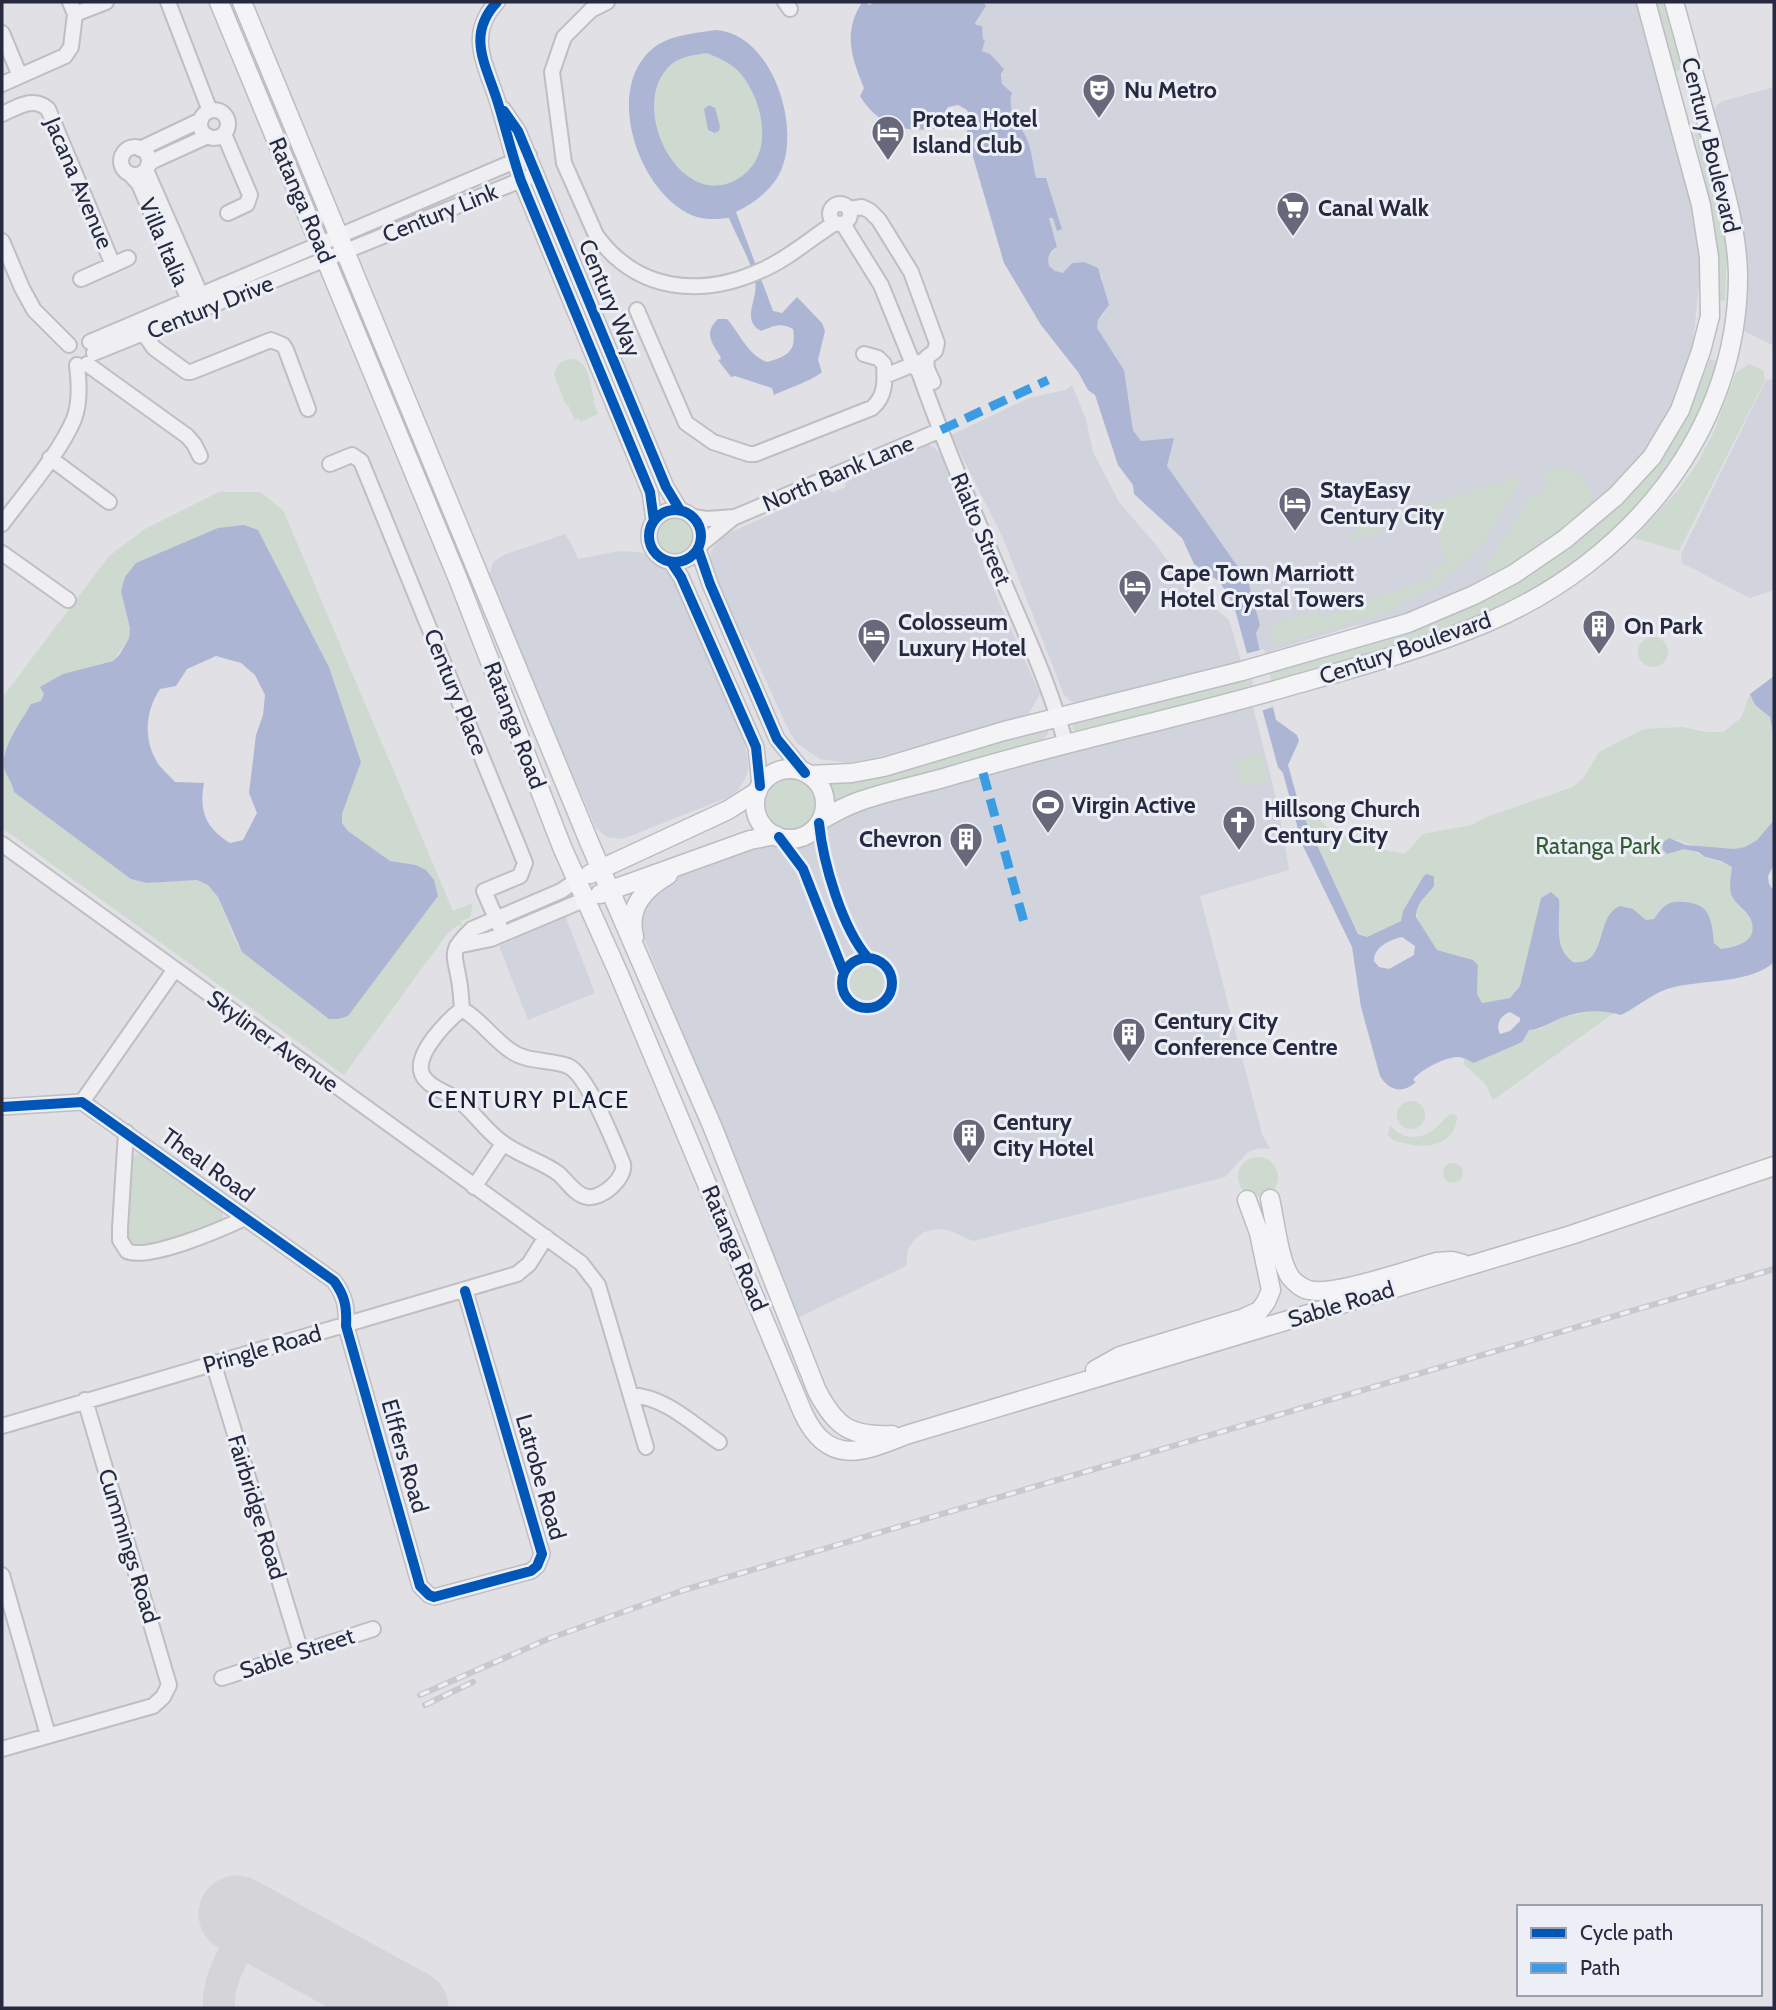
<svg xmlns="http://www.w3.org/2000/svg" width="1776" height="2010" font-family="Cabin,sans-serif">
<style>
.built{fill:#d1d3dd}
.green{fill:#ced9d0;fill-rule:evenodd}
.water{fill:#acb6d4;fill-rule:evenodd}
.pier{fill:#e0e0e5}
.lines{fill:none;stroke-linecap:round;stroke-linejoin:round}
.taxiway{stroke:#d4d4d9;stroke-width:32}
.runway{stroke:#d4d4d9;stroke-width:77}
.minor-casing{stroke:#bebec3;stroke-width:18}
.major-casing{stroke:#bcbdc3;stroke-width:21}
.minor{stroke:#efeff2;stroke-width:14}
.major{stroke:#f4f4f6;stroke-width:18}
.rail-casing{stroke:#c8c9cd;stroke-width:6}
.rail{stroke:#edeff6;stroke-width:3.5;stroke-dasharray:10;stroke-linecap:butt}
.quiet{stroke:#3c9ce3;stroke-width:9;stroke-dasharray:18 9;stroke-linecap:butt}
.cycleway-casing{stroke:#edeff6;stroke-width:15}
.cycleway{stroke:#0057b8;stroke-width:10}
.labels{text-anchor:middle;stroke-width:6;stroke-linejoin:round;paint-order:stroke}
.poi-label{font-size:23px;font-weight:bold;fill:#262940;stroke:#edeff6;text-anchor:start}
.street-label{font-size:23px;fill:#262940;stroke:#edeff6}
.park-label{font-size:23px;fill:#325d33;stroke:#edeff6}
.neighbourhood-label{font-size:24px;letter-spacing:2px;fill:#181b31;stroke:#edeff6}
</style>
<rect width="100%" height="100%" fill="#e0e0e5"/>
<path class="built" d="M983,2h658l62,246 -11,103 -19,55 -26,52 -45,43 -90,69 -116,50 -42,6 -92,28 -6,-21 -8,-52 -81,-115 6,-28 -32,3 -8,-12 -9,-59 -27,-42 1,-8 7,-7 -3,-37 -18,-14 -11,1 -10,10 -8,-1 -6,-6 -2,-8 10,-11 -8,-29 4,-1 9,12 -16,-51h-10l-9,-39 -7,-10 -18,-44v-19l-20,-15 3,-11 -2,-1 -1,-12 -6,-2 -1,-2 10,-17z
M1774,87v259l-30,-15 -4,-10 -27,-209 4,-7 6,-4z
M1774,379v211l-24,8 -68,-35 -1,-9 85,-174z
M1072,385l14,34 7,33 26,50 38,44 27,37 45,37 12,41 -161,43 -9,-3 -7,-6 -61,-157 -52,-103 78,-37 36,-8z
M927,444l8,4 6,8 42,104 1,8 56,126 -13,22 -149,41 -31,6 -27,-4 -22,-15 -8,-11 -42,-91 -9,-8 -25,-59 -4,-15 1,-9 13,-16 66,-29 23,-15 11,-4 9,6 12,-6v-8l3,-3z
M565,534l7,11 6,14 42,-8 18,1 10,3 19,14 10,12 67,161 3,15 1,13 -3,9 -7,11 -9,7 -107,42 -15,-2 -11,-9 -106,-244 -1,-7 4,-15 11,-7z
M1252,703l26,103 11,64 -89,26 62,238 8,15 -11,-1 -11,4 -23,25 -252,64 -25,-11 -12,-1 -12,3 -9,7 -7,10 -2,17 -111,53 -156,-394 12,-43 95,-36 59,1 52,-41z
M564,913l31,80 -67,27 -29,-74 15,-6 -2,-6z"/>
<path class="green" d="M1654,2h9l19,68 -9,2z
M707,53c11,5 24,10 32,19 24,27 36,80 3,104 -60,43 -118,-73 -69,-112 10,-8 22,-10 34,-11z
M1702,130l20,74 5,44 -2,53 -8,-1 -7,-97 -16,-71z
M573,359c20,6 15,26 22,41l-2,1 5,13 -18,8 -1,-4 -4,2 -7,-15h-2l-12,-31c2,-10 9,-15 19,-15z
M1710,359l9,2c-35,131 -148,219 -268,271 -29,12 -62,18 -92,26 -61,18 -123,36 -184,53l-24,1 -66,19 -8,1 -4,-3 -1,-6 200,-54 171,-52 208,-147c26,-35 45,-70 59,-111z
M1749,364l14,6 2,10 -86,171 -45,-13 45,-49 18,-25 17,-33 22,-58z
M1562,467c19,4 31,20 30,39l-56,47 -46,25 -3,-4 -3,1v-6l47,-75 8,4 11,-17 -8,-5 4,-7z
M1522,475l-5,13 -36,58 -44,39 -51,28 -113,33 -3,-22 48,-14 3,8 114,-42 -2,-8 13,-5 -14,-42 -11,4 -3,-7 -67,24 -1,-3 13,-21 16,3z
M219,492h41l23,18 170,401 20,-8 -3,15 -9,3 1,5 -4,-1 -11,9 -103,141 -342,-247v-130l107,-142 36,-27zM258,530l71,137 32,95 -19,52v9l6,8 42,30 26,4 -174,87 -6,-10 -18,-45 -10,-12 -11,-5 -50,3 -133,-91 -2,-12 32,-86 19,-20 50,-13 16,-23 1,-10z
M655 536a20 20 0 1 1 40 0a20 20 0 1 1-40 0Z
M1638 652a15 15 0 1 1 30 0a15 15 0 1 1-30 0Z
M1750,694l5,11 15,12 4,21v82l-17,20 -12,7 -11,3 -35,-3 -22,-7 -15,3 1,7c11,2 13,-1 22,-1 9,0 13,6 21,9 9,3 17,4 26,9 1,10 0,25 4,35 2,6 11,10 15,17 10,20 -14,28 -30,30l-7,-6 -5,-28 -49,-5 -6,9 -9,1c-11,-8 -15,-15 -30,-12 -15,17 -11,57 -42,54 -16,-12 -16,-33 -13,-51l-19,-12 -21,87 -10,12 -28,5 -5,-9 1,-29 -5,-5 -36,-10 -18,-27 -3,-11 10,-18 5,-3 -8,-14 -20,34 -2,10 -34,16 -9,-4 -58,-125 10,-1c24,33 32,30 69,33l5,10 21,4 18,-20 49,-9 12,-7 89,-31 12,-11 14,-24 45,-23 38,-2 24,5h17l18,-14z
M1048,726v8l-9,11 -207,66v-18l-8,-15z
M1262,753l7,27 -27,7 -8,-27z
M764 804a26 26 0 1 1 52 0a26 26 0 1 1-52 0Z
M851 983a16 16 0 1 1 32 0a16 16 0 1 1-32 0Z
M1601,1010l13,3 -121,87 -7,-15 -22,-21v-5l10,4 21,-9 34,-24 11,-1 26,-13z
M1397 1115a14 14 0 1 1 28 0a14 14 0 1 1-28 0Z
M1452,1114l5,1c0,28 -26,34 -49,29 -8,-2 -15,-2 -20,-9l2,-10c14,17 34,15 49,0 5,-5 7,-9 13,-11z
M140,1153h4l78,57 1,13 -83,28 -13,-6 2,-84 3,-4z
M1238 1177a20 20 0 1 1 40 0a20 20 0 1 1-40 0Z
M1443 1173a10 10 0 1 1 20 0a10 10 0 1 1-20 0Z"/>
<path class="water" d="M862,2l8,3 3,-3h110l3,4 -11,17 1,2 6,1 1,13 2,1 -3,11 8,3 14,15 -3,5 1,10 10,9c-6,16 8,32 15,46 5,12 6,27 9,39h10l16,51 -5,2 -4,-13h-4l8,29c-8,5 -10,10 -8,19l6,5 8,2 9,-10 12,-1 14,6 11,37 -11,15 -1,8 27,42 9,60 8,11 33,-3 -7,28 81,115 12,44 -4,8 20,87 21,15 2,6 -11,24 12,43 58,126 9,3 34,-16 2,-10 20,-34 3,-3 8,2v10c-7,10 -18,17 -18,31l21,33 36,10 5,5 -1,29 5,9 28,-5 10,-12 21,-88 10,-6 8,7c2,22 -7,48 14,63 36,4 21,-46 47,-56l13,3 13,11 8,-1c4,-6 9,-13 16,-16 10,-3 30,-1 36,8 6,8 7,23 8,32l7,6c16,-2 38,-8 30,-29 -4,-10 -16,-15 -20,-26 -2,-8 0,-18 1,-27l-11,-6 -16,-4 -7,-5 -14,-3 -17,5 -4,-4 -1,-7 7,-5 17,7 48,4 11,-2 12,-7 17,-20v45l-6,11 1,8 5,7v71c-22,21 -70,18 -100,25 -19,4 -35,19 -53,28 -20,-6 -40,-5 -60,3 -11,5 -20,11 -32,12l-7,12 -48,21c-5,-2 -11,-6 -16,-6 -11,-1 -40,14 -45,23l3,2c-13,12 -27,9 -36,-6l-19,-69 -9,-60 -50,-103 -19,-71 -5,-6 -44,-161 -14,-24 -26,-18 -12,-26 -48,-44 -1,-9 -15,-20 -23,-70 -7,-5 -10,-18 -37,-47 -37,-62 -38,-130 5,-10 -4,-13 -9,-5 -10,2 -5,9 2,11c-35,7 -65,2 -85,-31l4,-8c-13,-32 -21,-55 -2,-86zM1402,937l13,9 -1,9 -25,14 -10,-2 -5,-6c0,-14 15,-21 28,-24zM1510,1012l10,6v3l-10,10 -10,3c-5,-10 1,-19 10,-22z
M716,30c55,4 84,92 66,138 -8,21 -28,35 -46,44l37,99 9,2 15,-16 25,26 3,8 -7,29 4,12c-7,7 -37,18 -48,23l-2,-7 -37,-12 -4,1 -13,-17 3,-1 -1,-3c-9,-14 -16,-24 -2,-37h9c14,16 20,35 40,43 19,-5 30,-10 26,-33 -13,-7 -19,-3 -32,2 -21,-11 -2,-33 -6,-50 -4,-21 -18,-43 -26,-63 -12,1 -21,2 -32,-1 -59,-20 -98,-135 -38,-173 17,-10 39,-11 57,-14zM707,53c11,5 24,10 32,19 24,27 36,80 3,104 -60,43 -118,-72 -70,-112 10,-8 23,-9 35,-11z
M709,105l6,3 5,18 -1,5 -4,2 -7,-3 -4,-21z
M244,525l14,5 71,137 32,95 -19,52v9l6,8 42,30 26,4 10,5 8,10 4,16 -90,120 -10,3h-9l-87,-67 -24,-55 -10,-12 -11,-5 -50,3 -16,-4 -117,-87c-2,-11 -9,-17 -10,-26 -2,-20 17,-44 27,-62l10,-3 3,-7 -4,-7 23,-13 50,-13 7,-7 9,-16 1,-10 -9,-37 4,-14 11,-14 82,-35zM216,656l25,7 14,12 10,20 -2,20 -7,20 -7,58 8,20 -14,27 -13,3c-25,-16 -31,-32 -26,-60l-29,-1c-6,-7 -15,-14 -19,-22 -13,-23 -10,-50 4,-71l16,-3 11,-17z
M1774,676v62l-4,-21 -15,-12 -5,-11z"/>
<path class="pier" d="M1264,649l13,57 -17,5 -15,-57z"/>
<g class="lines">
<path class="taxiway" d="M219,2008c-2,-32 18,-58 34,-86"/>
<path class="runway" d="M237,1914l173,94"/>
<defs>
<path id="minor" d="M70,2l5,12 31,-12
M168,2l42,109
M497,2c-32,34 -10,64 1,101 8,26 14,52 23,78l129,311 4,29
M607,2l-16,8 -27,27 -12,35 12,91 32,72c41,57 105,63 166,35 26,-11 49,-32 73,-47
M785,2l5,7
M2,33l18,43
M2,84l63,-28 6,-9 4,-33
M503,109l15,22 148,356 14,23
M200 124a14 14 0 1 1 28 0a14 14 0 1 1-28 0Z
M2,114c16,-7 31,-18 46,-5l65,156
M224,134l26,61 -3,9 -19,9
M121 161a14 14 0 1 1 28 0a14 14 0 1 1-28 0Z
M140,149l61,-29
M148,165l5,-4 55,-25
M146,170l57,130
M130,174l9,10 52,121
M830 214a10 10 0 1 1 20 0a10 10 0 1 1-20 0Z
M849,209l13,-2 8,4 9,9 32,52 26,71 -2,8 -9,7 1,11 6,13
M843,224l38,61 32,79 6,8c26,74 57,146 88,218 22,51 45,101 59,155
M2,241l20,47 12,22 35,35
M81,279l47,-21
M637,310l49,113 27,19 36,12h6l117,-46c14,-12 13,-27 12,-44l-6,-6 -14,-4
M144,334l10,14 33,24h4l80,-32 12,5 3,5 22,59
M90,342l439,-187
M94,353l442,-179
M87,364l100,72 7,8 6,12
M885,376l34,-14
M50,458l59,44
M330,464l22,-9 9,6 160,392 4,10 -5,13 -36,15 19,43
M649 536a26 26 0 1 1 52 0a26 26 0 1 1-52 0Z
M693,517l14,2 28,-2 206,-87
M2,524c22,-30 58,-71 72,-105 6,-15 5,-38 3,-54
M700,545l34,-28
M698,549l12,35 67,155 28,34
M2,553l66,47
M671,562l10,15 75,170 4,39
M2,844l579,419 17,22 48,162
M457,946l34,-7 95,-40
M462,1009c19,11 31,30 49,42 17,12 39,8 57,15 20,9 46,77 55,98 3,14 -21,35 -35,33 -12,-1 -21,-16 -29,-23 -17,-13 -39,-18 -56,-31 -16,-11 -27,-28 -42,-41 -11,-9 -33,-14 -39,-28 -8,-20 25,-53 40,-65z
M462,1009c-1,-9 -1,-19 -3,-29 -5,-28 -10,-29 13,-51l89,-38 16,-11
M82,1102l93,-133
M2,1107l80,-5 252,179c11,15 13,26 12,45l74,260 9,9 5,2 97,-26 6,-5 5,-12 -77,-263
M126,1132l-6,96v12l7,11c21,10 95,-22 118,-33
M474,1187l29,-43
M213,1362l88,290
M631,1395c34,2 60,28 88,47
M2,1426l515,-152 12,-10 17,-27
M2,1575l46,160
M222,1678l151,-49
M2,1749l151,-43 10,-9 6,-12 -84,-285"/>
<path id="major" d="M219,2l239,577 104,268 56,125 185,441c25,53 58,40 103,22l665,-200 203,-69
M242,2l348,842 123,284 104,263c19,36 33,46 75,44
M755 804a35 35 0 1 1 70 0a35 35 0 1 1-70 0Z
M809,775l43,-2 32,-6 120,-36 238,-60 166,-48 66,-28 40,-21 51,-35 51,-43 36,-39 28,-47 21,-59 9,-35 -1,-59 -8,-52 -55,-203
M821,820c12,-7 25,-14 39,-19 31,-11 65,-17 97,-27 110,-33 223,-56 333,-88 67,-19 134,-37 198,-64 140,-60 251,-190 250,-348 -1,-45 -15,-90 -26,-133 -13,-47 -25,-93 -38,-139
M590,874l138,-64 30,-19
M600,894l150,-54 25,-5
M634,937c-7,-30 10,-48 34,-62
M1270,1199c5,21 9,63 21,79 4,5 12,11 18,12 23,7 101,-20 127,-28l16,-1 11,3
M1095,1370l25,-14 124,-38 15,-7 7,-9 5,-12 -12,-57 -12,-33"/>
</defs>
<use href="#minor" class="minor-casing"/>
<use href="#major" class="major-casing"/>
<use href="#minor" class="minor"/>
<use href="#major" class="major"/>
<defs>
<path id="rail" d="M420,1695l128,-56 136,-49 1090,-321
M425,1705l48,-23"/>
</defs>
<use href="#rail" class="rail-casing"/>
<use href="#rail" class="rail"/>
<path class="quiet" d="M941,430l107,-50
M983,773l42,153"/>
<defs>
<path id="cycleway" d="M497,2c-32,34 -10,64 1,101 8,26 14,52 23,78l129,311 4,29
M504,111l14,20 148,356 14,23
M649 536a26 26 0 1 1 52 0a26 26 0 1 1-52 0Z
M698,549l12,35 67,155 28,34
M671,562l10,15 75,170 4,39
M819,823c4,40 23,105 49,135
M779,837l24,32 41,104
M842 983a25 25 0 1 1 50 0a25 25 0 1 1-50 0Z
M2,1107l80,-5 252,179c11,15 13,26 12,45l74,260 9,9 5,2 97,-26 6,-5 5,-12 -77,-263"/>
</defs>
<use href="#cycleway" class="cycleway-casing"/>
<use href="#cycleway" class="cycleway"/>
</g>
<defs>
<symbol id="theatre-pin" viewBox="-11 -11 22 30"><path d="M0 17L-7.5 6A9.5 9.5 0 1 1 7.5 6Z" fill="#67697a" stroke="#edeff6"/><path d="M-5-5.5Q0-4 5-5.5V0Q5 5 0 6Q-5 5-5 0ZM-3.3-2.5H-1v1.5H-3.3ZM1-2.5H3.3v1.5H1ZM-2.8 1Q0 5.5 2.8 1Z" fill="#fff"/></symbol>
<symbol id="hotel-pin" viewBox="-11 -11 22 30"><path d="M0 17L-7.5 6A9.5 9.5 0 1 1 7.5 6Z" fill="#67697a" stroke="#edeff6"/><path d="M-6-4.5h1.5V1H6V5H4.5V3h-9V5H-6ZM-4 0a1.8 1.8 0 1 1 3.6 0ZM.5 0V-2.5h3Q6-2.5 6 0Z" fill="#fff"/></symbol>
<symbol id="supermarket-pin" viewBox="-11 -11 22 30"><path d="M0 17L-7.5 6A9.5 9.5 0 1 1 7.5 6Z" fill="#67697a" stroke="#edeff6"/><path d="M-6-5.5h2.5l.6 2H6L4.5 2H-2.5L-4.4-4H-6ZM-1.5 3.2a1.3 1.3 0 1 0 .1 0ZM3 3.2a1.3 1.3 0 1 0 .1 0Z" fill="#fff"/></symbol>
<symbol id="building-pin" viewBox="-11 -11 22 30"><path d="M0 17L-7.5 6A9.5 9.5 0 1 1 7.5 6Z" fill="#67697a" stroke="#edeff6"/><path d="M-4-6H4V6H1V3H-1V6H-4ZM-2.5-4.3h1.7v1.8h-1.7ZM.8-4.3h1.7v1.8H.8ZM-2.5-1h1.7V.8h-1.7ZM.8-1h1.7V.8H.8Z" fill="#fff"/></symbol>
<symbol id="stadium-pin" viewBox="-11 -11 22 30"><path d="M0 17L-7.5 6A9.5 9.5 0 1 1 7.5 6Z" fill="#67697a" stroke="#edeff6"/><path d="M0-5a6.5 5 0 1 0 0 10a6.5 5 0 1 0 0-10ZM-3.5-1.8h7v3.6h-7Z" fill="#fff"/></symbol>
<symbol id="church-pin" viewBox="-11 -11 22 30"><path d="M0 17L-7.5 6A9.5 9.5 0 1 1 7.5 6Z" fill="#67697a" stroke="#edeff6"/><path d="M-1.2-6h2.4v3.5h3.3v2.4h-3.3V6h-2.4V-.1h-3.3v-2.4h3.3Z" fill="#fff"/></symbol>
</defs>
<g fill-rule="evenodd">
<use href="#theatre-pin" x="1080" y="71" width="38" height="52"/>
<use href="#hotel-pin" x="869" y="113" width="38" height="52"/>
<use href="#supermarket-pin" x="1274" y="189" width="38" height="52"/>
<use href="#hotel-pin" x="1276" y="484" width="38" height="52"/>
<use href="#hotel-pin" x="1116" y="567" width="38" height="52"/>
<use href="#building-pin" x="1580" y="607" width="38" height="52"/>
<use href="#hotel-pin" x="855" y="616" width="38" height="52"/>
<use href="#stadium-pin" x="1029" y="786" width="38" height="52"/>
<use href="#church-pin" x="1220" y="803" width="38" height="52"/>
<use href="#building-pin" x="947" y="820" width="38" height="52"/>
<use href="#building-pin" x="1110" y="1015" width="38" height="52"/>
<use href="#building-pin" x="950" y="1116" width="38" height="52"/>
</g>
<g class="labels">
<g class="poi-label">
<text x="1124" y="98">Nu Metro</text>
<text x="912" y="127">Protea Hotel<tspan x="912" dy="26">Island Club</tspan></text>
<text x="1318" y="216">Canal Walk</text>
<text x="1320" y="498">StayEasy<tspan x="1320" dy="26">Century City</tspan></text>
<text x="1160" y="581">Cape Town Marriott<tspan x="1160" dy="26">Hotel Crystal Towers</tspan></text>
<text x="898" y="630">Colosseum<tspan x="898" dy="26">Luxury Hotel</tspan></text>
<text x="1624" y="634">On Park</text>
<text x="1072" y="813">Virgin Active</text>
<text x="1264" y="817">Hillsong Church<tspan x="1264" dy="26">Century City</tspan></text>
<text x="942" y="847" text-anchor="end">Chevron</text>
<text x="1154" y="1029">Century City<tspan x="1154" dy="26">Conference Centre</tspan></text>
<text x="993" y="1130">Century<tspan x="993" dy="26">City Hotel</tspan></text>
</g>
<g class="street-label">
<text transform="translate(1711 145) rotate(76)" y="8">Century Boulevard</text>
<text transform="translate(79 183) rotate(67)" y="8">Jacana Avenue</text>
<text transform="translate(302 200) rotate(67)" y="8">Ratanga Road</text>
<text transform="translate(440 213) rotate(-22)" y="8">Century Link</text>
<text transform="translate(164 242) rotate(67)" y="8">Villa Italia</text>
<text transform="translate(610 298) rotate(67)" y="8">Century Way</text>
<text transform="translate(210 307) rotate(-22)" y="8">Century Drive</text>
<text transform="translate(838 473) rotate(-23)" y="8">North Bank Lane</text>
<text transform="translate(981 529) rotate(67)" y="8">Rialto Street</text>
<text transform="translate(1405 648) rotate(-19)" y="8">Century Boulevard</text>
<text transform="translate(456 692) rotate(68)" y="8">Century Place</text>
<text transform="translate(515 725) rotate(69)" y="8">Ratanga Road</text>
<text transform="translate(273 1041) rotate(36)" y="8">Skyliner Avenue</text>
<text transform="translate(208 1165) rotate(36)" y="8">Theal Road</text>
<text transform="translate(735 1248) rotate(67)" y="8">Ratanga Road</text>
<text transform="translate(1341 1304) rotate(-17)" y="8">Sable Road</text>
<text transform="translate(262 1349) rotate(-16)" y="8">Pringle Road</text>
<text transform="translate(405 1456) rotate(74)" y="8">Elffers Road</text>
<text transform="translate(541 1477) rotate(74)" y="8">Latrobe Road</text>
<text transform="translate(257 1507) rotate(73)" y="8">Fairbridge Road</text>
<text transform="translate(129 1546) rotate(73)" y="8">Cummings Road</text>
<text transform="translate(297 1653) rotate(-18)" y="8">Sable Street</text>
</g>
<g class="park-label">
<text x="1598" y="854">Ratanga Park</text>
</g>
<g class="neighbourhood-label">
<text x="529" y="1108">CENTURY PLACE</text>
</g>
</g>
<rect width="1776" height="2010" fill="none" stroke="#262940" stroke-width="7"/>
<rect x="1517" y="1905" width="245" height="91" fill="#edeff6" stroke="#9da0ad" stroke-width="2"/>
<rect x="1531" y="1928" width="35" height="10" fill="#0057b8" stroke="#9da0ad" stroke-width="2"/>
<text x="1580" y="1940" font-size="21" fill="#262940">Cycle path</text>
<rect x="1531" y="1963" width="35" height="10" fill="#3c9ce3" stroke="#9da0ad" stroke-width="2"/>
<text x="1580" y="1975" font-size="21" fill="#262940">Path</text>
</svg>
